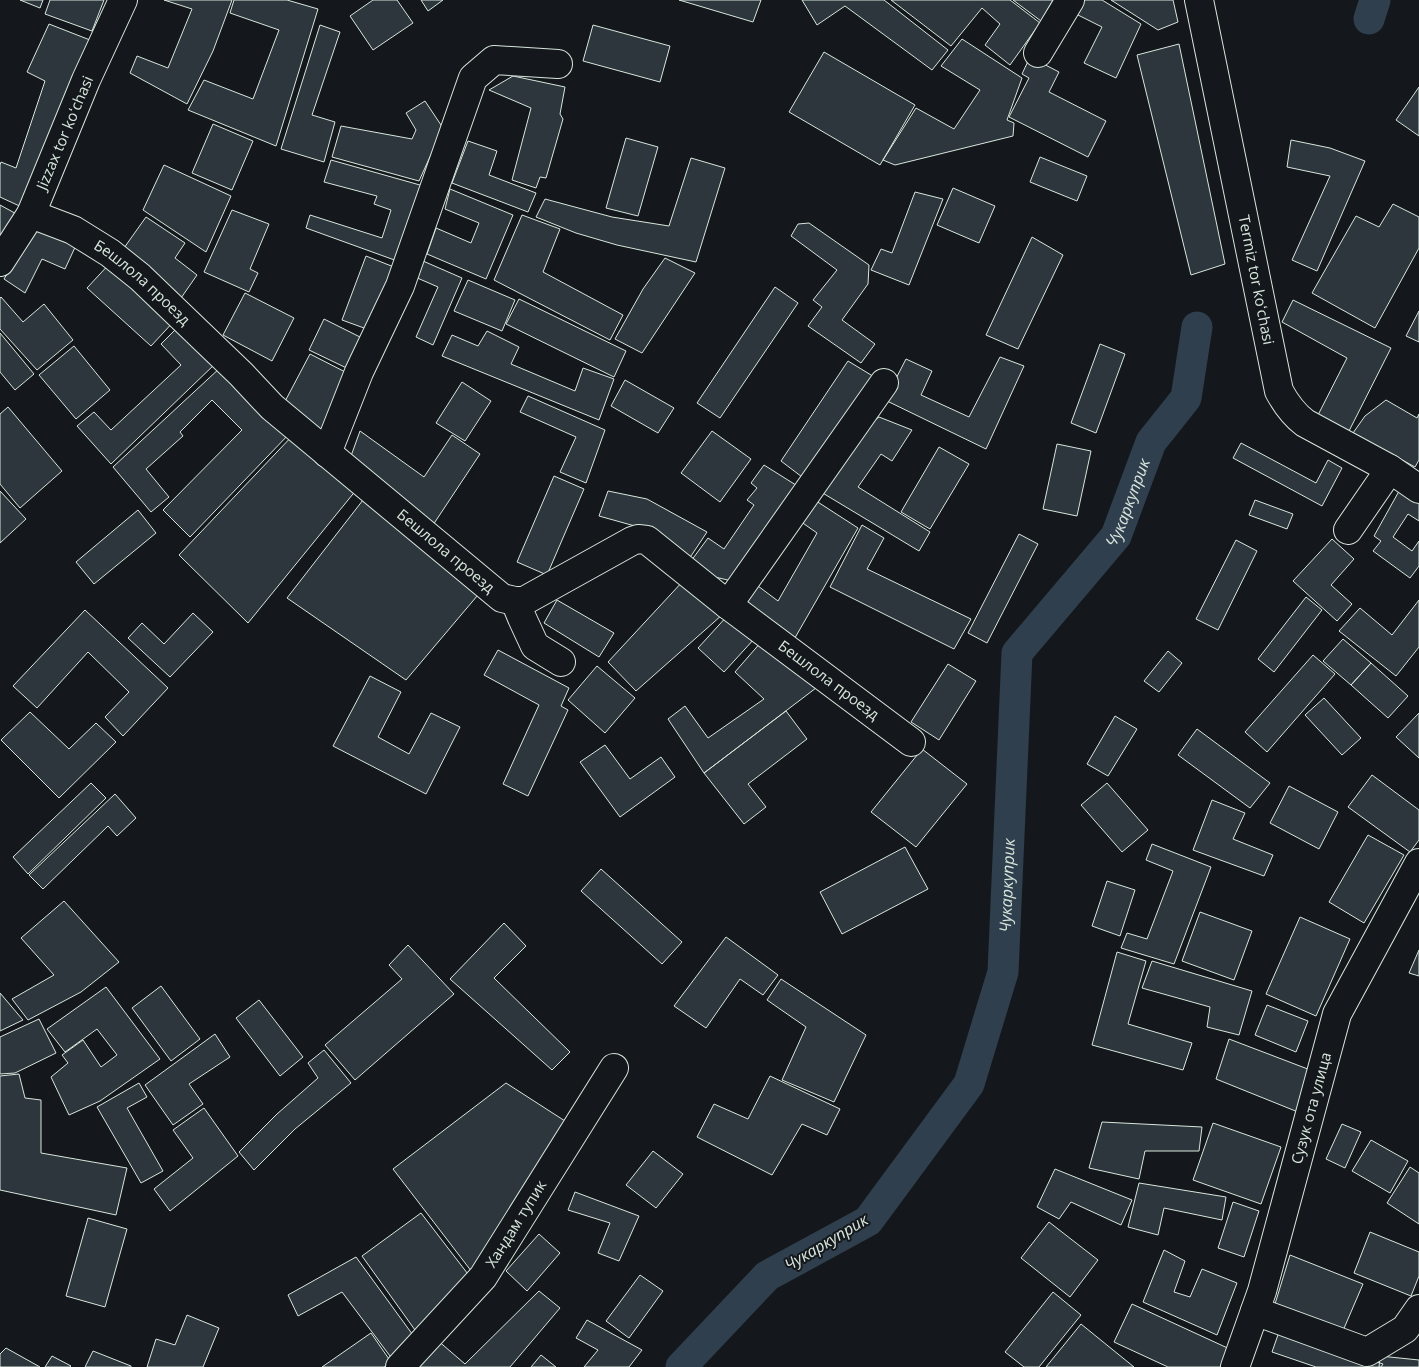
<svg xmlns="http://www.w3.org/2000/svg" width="1419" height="1367" font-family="'Open Sans',sans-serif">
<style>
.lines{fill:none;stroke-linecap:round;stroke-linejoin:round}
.canal{stroke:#2f3f4d;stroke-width:31}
.building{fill:#2c363c;stroke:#d8e6dc}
.minor-casing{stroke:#d8e6dc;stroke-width:30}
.minor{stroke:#14181c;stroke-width:28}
.labels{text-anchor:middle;stroke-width:4;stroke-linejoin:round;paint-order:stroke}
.street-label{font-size:15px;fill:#d8e6dc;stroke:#14181c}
.water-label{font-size:16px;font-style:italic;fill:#d8e6dc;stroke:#14181c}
</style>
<rect width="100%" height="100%" fill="#14181c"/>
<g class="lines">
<g class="canal">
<path d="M1369,19l6,-19"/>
<path id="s1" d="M681,1367l86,-91 101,-55 101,-137 34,-112 14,-319 99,-117 35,-94 35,-44 11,-71"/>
</g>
</g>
<path class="building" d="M20,0h23l-3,8z
M50,0h54l-12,31 -47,-17z
M164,0h68l-19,51 -26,53 -57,-31 7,-17 31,12 24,-59z
M234,0h53l31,9 -42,137 -88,-36 16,-30 49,19 26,-69 -49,-17z
M373,0h24l16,23 -40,27 -23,-34z
M421,0h22l-15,11z
M679,0h82l-8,22z
M802,0h82l64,50 -16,20 -87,-64 -28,19z
M891,0h119l30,23 -30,42 -25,-20 15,-21 -18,-16 -31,38z
M1013,0h40l-12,21z
M1078,0h24l39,24 -25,54 -32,-15 18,-36 -30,-15z
M1111,0h62l5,22 -20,8z
M49,24l41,16 -64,169 -26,-12v-32l1,-3 15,6 29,-87 -18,-9z
M320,25l20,7 -28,83 23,7 -11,40 -43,-13z
M593,25l77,21 -10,36 -77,-21z
M962,39l60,39 -15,42 7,3 -1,13 -118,29 -12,-5 33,-52 38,21 26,-39 -39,-24z
M1179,44l46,220 -34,11 -54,-220z
M824,52l91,53 -35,60 -91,-53z
M1030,57l29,15 -10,20 57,29 -18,36 -79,-40 20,-39 -7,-4z
M513,76l52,11 -5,27 3,5 -17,59 -6,-1 -4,11 -24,-8 19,-72 -42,-18z
M1419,87v49l-23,-16z
M425,101l18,27 -24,53 -87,-24 9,-31 71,13 4,-9 -10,-17z
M213,124l40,17 -21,49 -40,-17z
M626,138l32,9 -20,69 -32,-8z
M1291,140l39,8 35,13 -48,110 -25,-11 38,-84 -43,-9z
M468,141l29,10 -8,24 47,18 -8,19 -76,-29z
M1040,157l47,19 -10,25 -47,-19z
M691,158l34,10 -29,94 -79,-17 -41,-12 -40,-16 9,-18 67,18 57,9z
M331,160l96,27 -27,75 -94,-34 4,-13 72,23 9,-28 -17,-6 3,-8 -53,-14z
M164,165l67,31 -25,56 -63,-42z
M953,188l42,18 -16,37 -42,-18z
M450,189l63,26 -27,64 -59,-25 9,-26 35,15 8,-20 -34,-14z
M915,192l28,7 -34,86 -38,-15 10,-21 11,4z
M1393,204l26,13v31l-44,80 -63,-35 44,-77 23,11z
M0,205l22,12 -22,30z
M232,210l37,14 -19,45 8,4 -9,19 -45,-20z
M522,215l38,14 -17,43 80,43 -13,25 -116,-60z
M146,217l39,26 -10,15 22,17 -16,23 -62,-43z
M809,223l60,42 -1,19 -26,36 33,24 -14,19 -53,-37 14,-19 -9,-7 24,-30 -46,-34 7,-12z
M36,227l41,16 -12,26 -23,-10 -17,34 -21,-14z
M1032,237l31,18 -45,94 -32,-14z
M366,256l33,13 -24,63 -33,-12z
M665,258l30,15 -53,80 -27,-14 28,-50z
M112,261l64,58 -25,27 -64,-58z
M423,261l39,17 -29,67 -17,-8 22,-50 -23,-10z
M468,280l47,20 -13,31 -48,-20z
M775,287l23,16 -78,115 -23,-15z
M245,293l49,25 -22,43 -49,-26z
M1,297l22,25 21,-18 29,36 -36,30 -37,-41v-31z
M519,299l107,52 -12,26 -108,-53z
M1293,300l98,48 -42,83 -31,-16 29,-57 -65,-36z
M1419,311v31l-13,-6z
M324,319l48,24 -15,30 -48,-23z
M180,325l36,38 -105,101 -34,-38 17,-14 17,18 70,-65 -20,-21z
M487,331l32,16 -8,17 64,27 8,-23 31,11 -15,41 -157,-64 10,-21 26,11z
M0,333l34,41 -19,16 -15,-18z
M1100,344l25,10 -29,79 -25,-10z
M74,346l36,44 -34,29 -37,-44z
M310,354l45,23 -27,58 -47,-26z
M1000,357l24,9 -38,83 -101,-49 21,-41 26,12 -11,24 48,22z
M848,361l28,17 -70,102 -25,-19z
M221,367l70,65 -101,105 -27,-27 79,-80 -30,-30 -32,32 3,4 -37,33 23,28 -18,15 -38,-45z
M625,380l49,28 -16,25 -47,-27z
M462,382l29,19 -26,40 -29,-18z
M528,396l77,34 -19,53 -26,-11 16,-35 -56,-25z
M1386,400l31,18 2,-4v46l-4,7 -62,-34 12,-17z
M8,407l54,64 -42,37 -20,-24v-70z
M879,417l33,13 -20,31 -11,-7 -23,33 72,45 -11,19 -98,-59 37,-59z
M360,431l64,46 28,-42 28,19 -47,71 -82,-69z
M712,431l39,28 -31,43 -39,-29z
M296,432l61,57 -109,134 -69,-68z
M1241,443l75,40 12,-23 14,8 -20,38 -89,-48z
M1057,444l34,7 -14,65 -34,-7z
M939,447l30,17 -39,65 -29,-17z
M764,465l35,22 -63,95 -21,-5 -24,-16 17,-23 16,11 30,-44 -7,-5 10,-12 -6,-5z
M554,476l30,13 -37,86 -30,-13z
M1403,484l16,10v27l-11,-7 -15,23 19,14 7,-10v25l-9,12 -37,-27 8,-10 -7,-5z
M0,491l26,28 -26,24z
M370,491l113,98 -77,91 -119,-82z
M608,491l39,8 60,33 -18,27 -47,-31 -43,-12z
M810,497l48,31 -66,115 -53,-39 15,-21 24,18 39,-68 -20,-14z
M1255,500l38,14 -6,15 -38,-14z
M138,510l18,23 -62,51 -18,-22z
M862,525l22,13 -17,31 104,50 -17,30 -124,-62z
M1019,534l19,10 -51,99 -19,-10z
M1332,539l22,20 -23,26 21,19 -15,17 -44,-40z
M1236,540l21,11 -39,79 -22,-11z
M684,580l38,35 -86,76 -28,-29z
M1306,597l16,13 -48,62 -16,-13z
M557,600l57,33 -15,24 -55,-34z
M1419,600v47l-23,29 -57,-45 21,-23 32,27z
M85,610l83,78 -45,48 -18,-19 24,-25 -41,-40 -51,56 -24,-22z
M193,613l20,19 -43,45 -42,-39 14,-15 22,21z
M729,614l26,24 -31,34 -26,-24z
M1343,639l28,24 -20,22 -28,-24z
M762,641l54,47 -112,85 -36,-54 17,-13 23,32 56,-39 -29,-27z
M498,650l71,38 -8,18 7,4 -40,86 -25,-12 36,-79 -55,-30z
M1168,651l14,12 -23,29 -15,-11z
M1313,655l22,19 -68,78 -22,-20z
M1371,663l37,33 -20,22 -37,-33z
M948,664l28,17 -37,59 -28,-18z
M597,666l38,32 -30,35 -37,-33z
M370,676l31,16 -23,45 31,17 22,-41 29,14 -34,67 -93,-48z
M1324,698l37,40 -19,17 -37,-40z
M786,711l21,28 -59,45 18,23 -22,17 -40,-51z
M30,712l39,37 27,-26 20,19 -57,56 -58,-58z
M1419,713v45l-23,-21z
M1115,716l22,13 -29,47 -21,-12z
M1197,729l73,54 -20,25 -72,-53z
M605,745l25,34 31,-22 14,20 -55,40 -40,-55z
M922,749l45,35 -51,63 -45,-35z
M1372,775l47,35v30l-9,12 -62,-45z
M91,783l15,15 -78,76 -15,-17z
M1107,783l41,47 -26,22 -41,-47z
M1289,786l49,26 -19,37 -49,-26z
M115,794l21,24 -19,18 -9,-10 -65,63 -14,-14z
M1212,800l33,13 -12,26 40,16 -9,21 -71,-26z
M1368,835l36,20 -40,68 -35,-21z
M1152,844l59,23 -37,97 -53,-16 6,-15 20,6 26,-68 -27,-11z
M905,847l23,42 -86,45 -22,-42z
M601,869l81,73 -20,22 -81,-73z
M1107,881l28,9 -15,46 -28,-10z
M64,901l55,61 -38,30 -53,28 -16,-21 42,-24 -33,-37z
M1200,912l52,19 -18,49 -52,-19z
M1300,917l50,22 -34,77 -50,-22z
M504,923l22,23 -32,32 76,74 -18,18 -102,-91z
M726,937l52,38 -15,20 -23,-16 -34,49 -32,-22z
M408,945l46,49 -99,86 -30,-35 77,-66 -13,-14z
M1419,950v26l-10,-3z
M1117,952l29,9 -18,63 64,19 -9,27 -91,-25z
M1152,961l100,30 -13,44 -32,-8 3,-20 -68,-19z
M781,979l85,56 -32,67 -52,-22 24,-53 -39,-27z
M161,986l39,53 -29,22 -39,-53z
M106,987l54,72 -60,42 -31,14 -18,-38 17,-14 -6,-8 21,-15 18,27 16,-12 -20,-26 -32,23 -18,-23z
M0,993l23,27 -23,11z
M259,1000l44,57 -23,19 -44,-58z
M1267,1005l41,16 -12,31 -41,-17z
M39,1019l17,34 -41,20 -15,1v-37z
M215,1034l15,23 -41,27 14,20 -30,21 -28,-40z
M1229,1039l84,32 -15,41 -82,-33z
M324,1050l27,33 -56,46 -41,41 -15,-18 38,-38 41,-36 -10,-15z
M19,1074l6,24 16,2v53l86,15 -11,47 -116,-25v-114z
M770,1076l70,33 -13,26 -25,-11 -30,51 -75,-38 17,-33 34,15z
M139,1083l8,14 -20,11 36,63 -22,12 -44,-76z
M506,1083l59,38 -93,151 -79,-103z
M204,1108l34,48 -68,55 -16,-22 39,-31 -20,-28z
M1102,1122l100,5 -3,24h-54l-6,28 -50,-11z
M1213,1123l68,24 -20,57 -68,-24z
M1342,1124l19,8 -16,36 -19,-9z
M1371,1140l37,21 -18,32 -38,-22z
M653,1151l30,23 -27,34 -30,-23z
M1410,1167l9,6v51l-32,-21z
M1055,1169l77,31 -11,25 -50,-23 -12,17 -22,-12z
M1139,1183l87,14 -4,23 -58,-12 -6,27 -30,-8z
M575,1192l64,24 -20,45 -21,-8 12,-30 -42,-13z
M1233,1202l26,9 -15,46 -26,-9z
M421,1213l50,65 -51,59 -58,-81z
M88,1218l39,11 -22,78 -39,-11z
M1049,1222l49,38 -28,37 -49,-39z
M1370,1232l49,20v24l-8,20 -57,-23z
M539,1234l21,19 -33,38 -21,-20z
M1164,1250l21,11 -11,31 16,5 12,-28 35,14 -20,52 -74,-33z
M1290,1255l73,29 -24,56 -64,-36z
M356,1257l62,85 -25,18 -51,-68 -44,24 -10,-21z
M640,1275l23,16 -34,47 -23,-17z
M539,1291l21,17 -50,59h-99l25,-28 29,25z
M1053,1292l28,23 -42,52h-15l-19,-15z
M1132,1304l102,47 -8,16h-58l-54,-25z
M187,1315l32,13 -16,39h-56l9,-28 19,6z
M587,1320l55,30 -13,17h-45l14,-17 -22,-12z
M1081,1324l53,43h-88z
M1280,1329l103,35 -2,3h-65l-44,-15z
M371,1333l20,29 -7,5h-62z
M6,1348l34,19h-40v-13z
M93,1351l38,15v1h-46z
M541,1355l15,12h-25z
M52,1356l19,10 -1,1h-25z
M1380,1356l39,4v7h-40z"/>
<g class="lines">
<defs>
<g id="minor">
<path d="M1199,0l80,391c7,13 14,23 26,32l85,46 29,20"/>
<path d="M1038,53l32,-53"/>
<path id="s2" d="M31,214l42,16 37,23 30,24 101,97 31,33 230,191 13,3h9l108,-60 6,-2 9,1 81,65 183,137"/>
<path d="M0,262l31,-48 55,-134 37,-80"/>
<path d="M327,453l32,-81 41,-86 73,-208 21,-18 64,4"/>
<path d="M1348,530l42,-61"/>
<path d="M515,601l7,17 13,28 26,16"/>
<path d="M728,605l156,-222"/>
<path d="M1255,1311l112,41 38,-23 14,-20"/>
<path id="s3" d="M400,1367l83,-90 131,-209"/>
<path id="s4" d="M1235,1367l27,-76 75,-277 82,-151"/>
</g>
</defs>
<use href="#minor" class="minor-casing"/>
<use href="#minor" class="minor"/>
</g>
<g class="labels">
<g class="street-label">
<text transform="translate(65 133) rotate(-67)" y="5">Jizzax tor koʻchasi</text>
<text transform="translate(1256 280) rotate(79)" y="5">Termiz tor koʻchasi</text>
<text dy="5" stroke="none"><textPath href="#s2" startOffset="132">Бешлола проезд</textPath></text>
<text dy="5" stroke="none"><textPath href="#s2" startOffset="538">Бешлола проезд</textPath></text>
<text dy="5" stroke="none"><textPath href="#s2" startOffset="1002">Бешлола проезд</textPath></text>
<text dy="5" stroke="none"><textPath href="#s4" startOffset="270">Сузук ота улица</textPath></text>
<text dy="5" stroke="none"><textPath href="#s3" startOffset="185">Хандам тупик</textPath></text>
</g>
<g class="water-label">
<text dy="6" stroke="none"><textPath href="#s1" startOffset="1035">Чукаркуприк</textPath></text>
<text dy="6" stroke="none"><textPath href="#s1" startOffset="614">Чукаркуприк</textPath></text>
<text transform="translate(826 1242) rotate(-31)" y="6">Чукаркуприк</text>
</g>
</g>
</svg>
